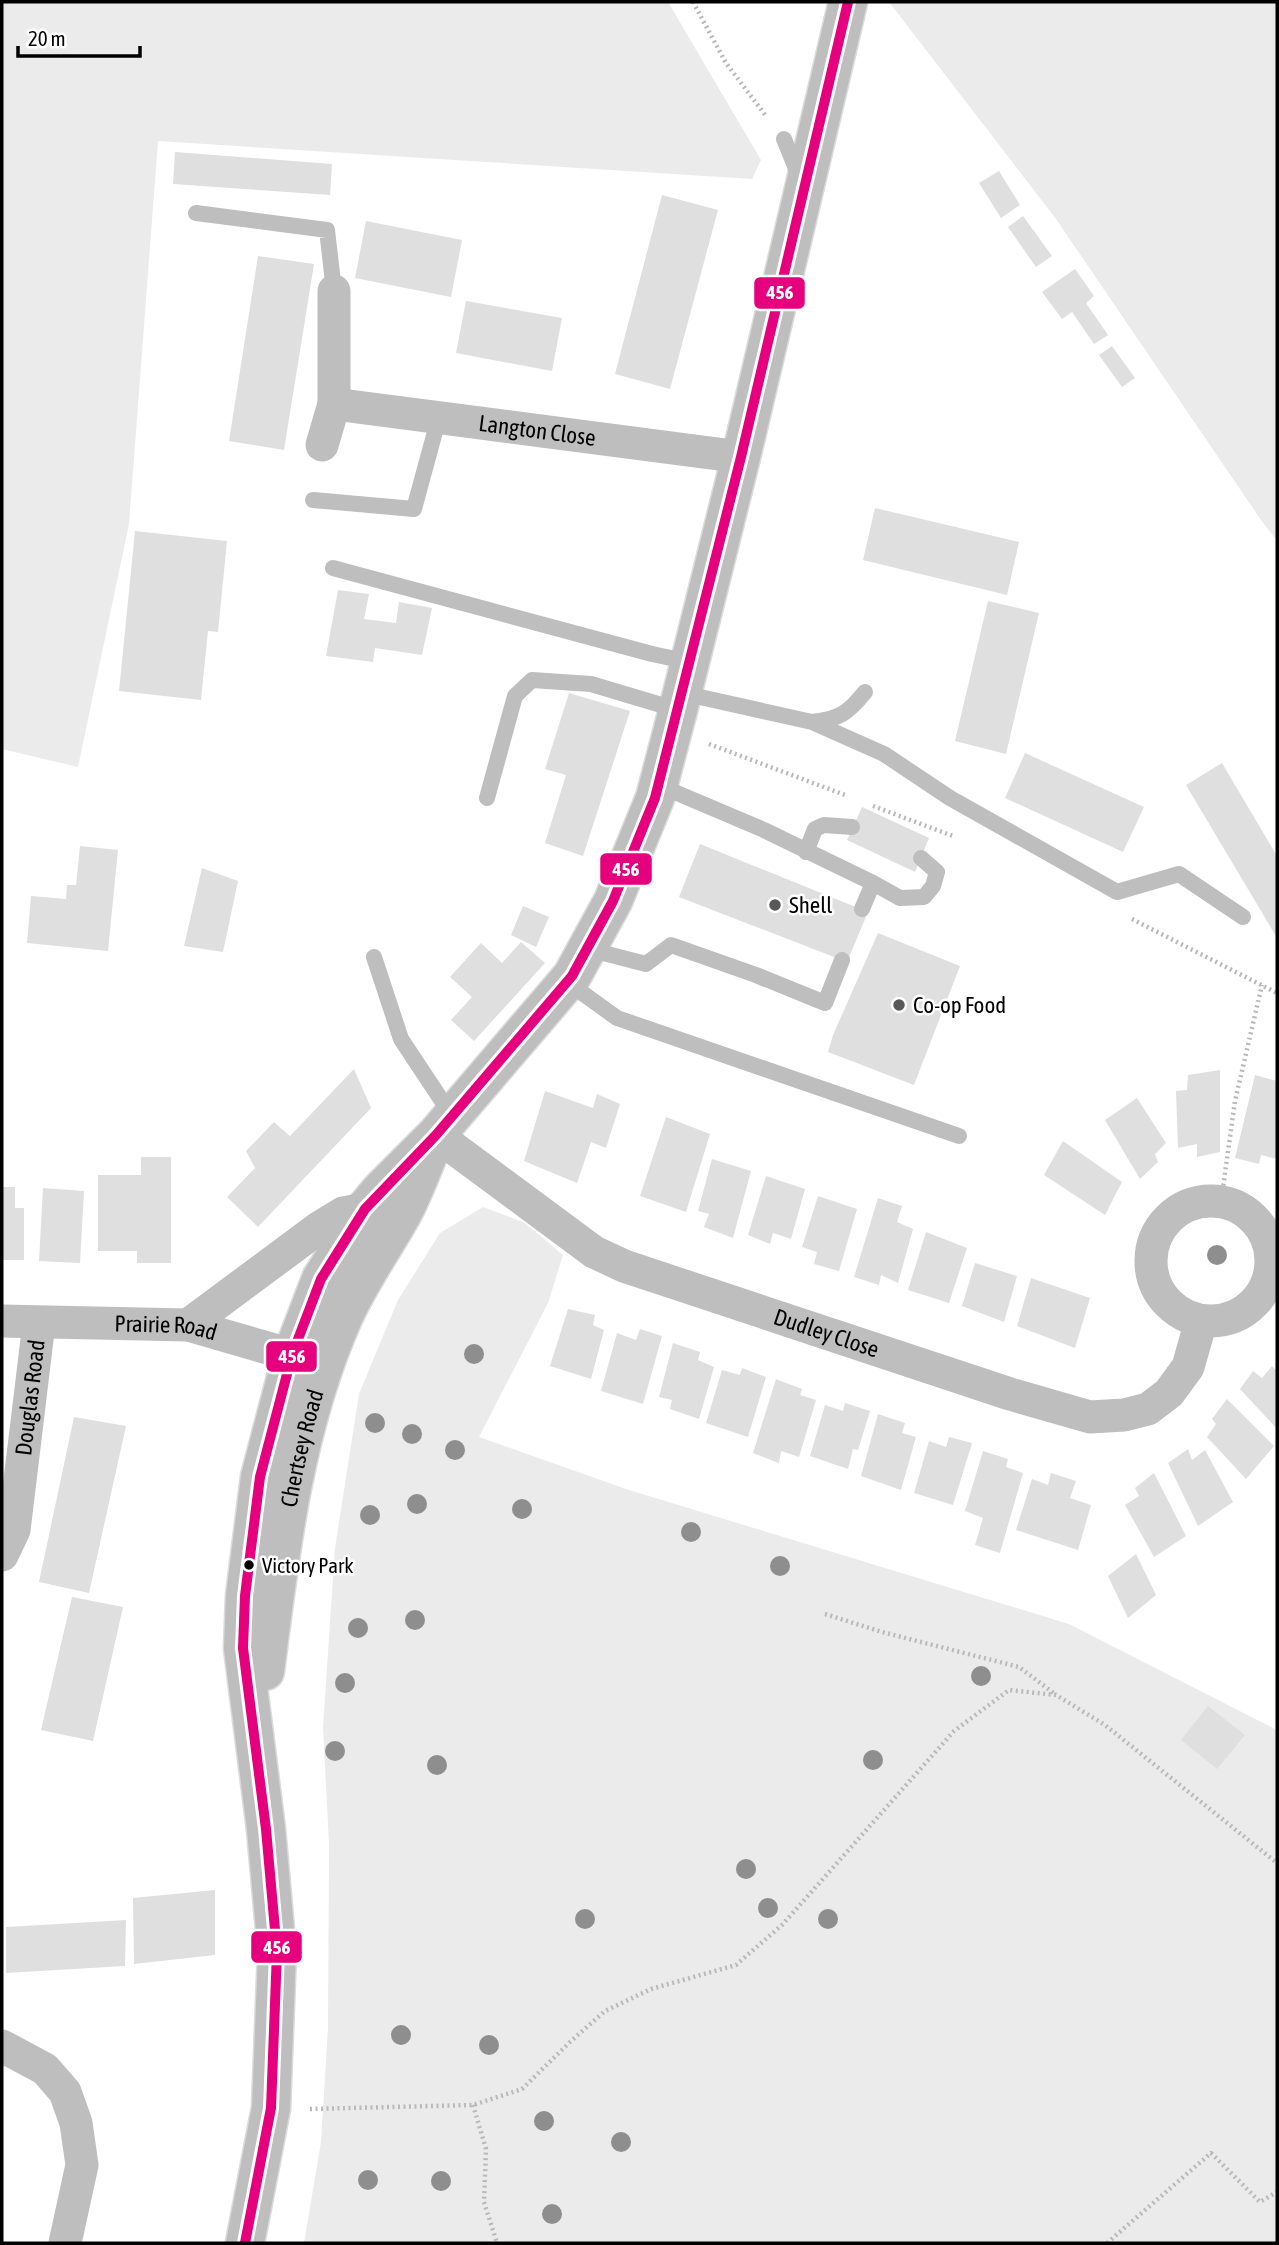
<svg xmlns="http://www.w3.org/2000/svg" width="1279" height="2245" font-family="'Asap Condensed',sans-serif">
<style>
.green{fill:#ebebeb}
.building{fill:#dfdfdf}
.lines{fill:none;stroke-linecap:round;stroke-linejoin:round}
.primary-casing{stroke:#dbdbdb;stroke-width:41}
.path{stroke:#b9b9b9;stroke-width:4.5;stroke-dasharray:2 3.5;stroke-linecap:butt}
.lane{stroke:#bebebe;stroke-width:16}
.street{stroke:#bebebe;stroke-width:33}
.primary{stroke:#bebebe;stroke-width:38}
.bus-1-casing{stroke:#fff;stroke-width:16}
.bus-1{stroke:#e5007d;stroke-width:10}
.tree{fill:#8e8e8e}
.poi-dot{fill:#595959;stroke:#fff;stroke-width:2.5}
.bus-dot{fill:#000;stroke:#fff;stroke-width:2.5}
.labels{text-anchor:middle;stroke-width:5;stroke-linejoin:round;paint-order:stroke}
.bus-label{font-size:21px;fill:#000;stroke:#fff;text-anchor:start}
.street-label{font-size:23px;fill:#000;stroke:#fff}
.poi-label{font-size:23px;fill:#000;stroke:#fff;text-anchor:start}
.line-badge{stroke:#fff;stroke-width:2.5}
.badge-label{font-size:19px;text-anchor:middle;font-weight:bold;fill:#fff}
</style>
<rect width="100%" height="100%" fill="#fff"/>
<path class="green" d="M2,2h666l93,158 -9,19 -594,-38 -29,383 -51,243 -76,-18z
M889,2h388v539l-16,-21 -205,-301z
M483,1207l42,16 38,32 -15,48 -69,134 150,53 440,134 208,106v513h-973l17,-101 7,-114 1,-185 -6,-116 12,-179 24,-154 39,-94 42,-67z"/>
<path class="building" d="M175,152l157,12 -2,31 -157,-11z
M999,171l21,34 -19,13 -22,-35z
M662,195l56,15 -48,179 -55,-15z
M1023,216l29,40 -16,11 -28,-40z
M366,221l96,19 -11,57 -96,-19z
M258,256l56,8 -30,186 -55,-9z
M1075,269l19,27 -8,7 22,32 -14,9 -22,-32 -10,7 -20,-27z
M466,301l96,17 -10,53 -96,-18z
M1112,346l23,32 -13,9 -23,-32z
M875,508l144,34 -12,53 -144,-35z
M135,531l92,10 -9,91 -10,-1 -7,69 -82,-9z
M338,590l31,4 -5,25 32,4 3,-21 33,6 -10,47 -47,-7 -2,14 -47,-6z
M988,601l51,12 -33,141 -51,-13z
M569,693l61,18 -47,145 -38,-13 21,-68 -21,-6z
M1025,753l119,54 -21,45 -118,-54z
M1222,763l55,93v82l-91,-153z
M862,807l67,31 -14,34 -68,-32z
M700,844l168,68 -21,50 -168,-65z
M80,846l38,4 -10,101 -81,-8 4,-47 35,3 1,-14h9z
M202,868l36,13 -15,71 -39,-6z
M523,906l26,11 -13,30 -25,-12z
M878,933l82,33 -46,119 -86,-33 5,-17z
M521,942l24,21 -71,78 -23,-21 21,-23 -22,-20 31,-34 21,20z
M354,1069l17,39 -113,119 -31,-30 28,-29 -9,-17 28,-29 16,14z
M1220,1070v82l-23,5v-13l-19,4 -2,-57 11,-1 1,-15z
M1255,1075l22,6v78l-16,-4 -2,9 -24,-6z
M545,1091l48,17 4,-14 23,10 -14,44 -15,-6 -14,41 -53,-22z
M1137,1098l29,45 -11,11 3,8 -18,17 -35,-59z
M666,1117l44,17 -24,78 -46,-16z
M1063,1141l59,41 -17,33 -61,-40z
M141,1157h30v106h-34v-12h-39v-76h43z
M712,1159l39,12 -18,67 -29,-11 5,-13 -11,-3z
M766,1176l39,13 -14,50 -18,-6 -3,11 -22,-9z
M2,1187h13v21h9v52h-22z
M43,1188l41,3 -4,72 -41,-2z
M818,1196l39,13 -18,62 -25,-7 3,-12 -15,-5z
M878,1198l24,8 -5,16 16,7 -15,54 -17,-8 -2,10 -25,-8z
M926,1232l41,16 -18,55 -41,-13z
M975,1263l42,13 -13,46 -42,-16z
M1031,1278l59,20 -15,50 -58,-22z
M568,1309l27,6 -2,10 11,5 -13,49 -41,-13z
M640,1329l22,7 -19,68 -42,-13 16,-58 19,7z
M673,1343l27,9 -2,8 16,7 -15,52 -29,-10 2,-9 -13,-3z
M1272,1366l5,5v58l-37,-40 13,-18 9,7z
M742,1368l24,9 -18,60 -42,-14 16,-53 18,5z
M776,1379l26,10 -2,6 16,5 -17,57 -18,-6 -2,12 -26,-10z
M1227,1399l47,47 -28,33 -39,-42 9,-13 -4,-5z
M845,1403l25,8 -12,39 -5,-1 -5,20 -38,-13 15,-51 18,6z
M878,1414l27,9 -3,10 14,4 -15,53 -40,-14z
M74,1417l52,9 -37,167 -50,-11z
M949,1437l23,6 -19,62 -39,-12 15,-52 17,6z
M1188,1449l4,11 13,-10 28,52 -35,24 -30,-63z
M983,1451l25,8 -2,8 17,6 -23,80 -25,-8 8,-27 -18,-7z
M1051,1473l25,8 -6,17 21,7 -13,45 -62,-20 16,-51 16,6z
M1154,1473l32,63 -32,21 -29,-52 14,-9 -4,-8z
M1136,1554l20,41 -28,23 -20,-42z
M72,1597l51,10 -30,134 -52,-11z
M1208,1706l37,29 -28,34 -36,-29z
M215,1890v65l-81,9 -1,-66z
M126,1920l-1,46 -119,7v-46z"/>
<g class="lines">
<defs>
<g id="primary">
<path id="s5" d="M265,1671c15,-119 29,-242 78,-353 16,-36 39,-68 58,-102 11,-19 19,-42 28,-63"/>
<path d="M245,2243l26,-135 6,-156 -11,-123 -23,-181 2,-52 15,-119 32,-122 29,-76 44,-70 15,-18 56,-56 136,-159 41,-75 42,-103 23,-88 63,-253 107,-455"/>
</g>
</defs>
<use href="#primary" class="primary-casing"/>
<path class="path" d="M693,2l33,61 40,53
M709,744l136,51
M873,806l80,30
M1132,919l145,74
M1221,1202l14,-101 27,-116
M825,1614l57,18 137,35 36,27
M473,2105l13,44 -2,53 13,41
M310,2109l163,-4 49,-16 48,-47 35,-31 46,-22 85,-24 47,-41 171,-193 55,-41 47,5 49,30 172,138
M1107,2243l104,-90 49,49 17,-10"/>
<path class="lane" d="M784,139l15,37
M196,213l131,17 7,61
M313,500l101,9 25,-92
M333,568l319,86 38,8
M682,693l130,29c28,-3 36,-9 53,-30
M812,722l72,32 66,44 167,94 62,-18 64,43
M658,785l106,45 109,53 -11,26
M487,798l28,-102 17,-16 59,4 87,26
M806,852l9,-23 9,-4 28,2
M873,883l27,15 24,-1 9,-11 4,-14 -16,-14
M588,949l58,15 25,-19 85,30 69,28 17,-43
M374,957l27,82 51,77
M567,982l50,36 342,118"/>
<g class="street">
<path id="s1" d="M334,404l407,53"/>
<path d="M322,445l12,-41v-113"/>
<path id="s2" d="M436,1135l158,117 30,14 386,128 80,23 34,-2 24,-6 21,-16 19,-26 13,-46"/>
<circle cx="1211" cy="1261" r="60"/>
<path id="s3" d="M2,1321l186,4 128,37"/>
<path d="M188,1325l132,-98 23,-14 22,-4"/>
<path id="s4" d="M2,1555l12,-25 25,-207"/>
<path d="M2,2046l43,23 20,23 11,31 6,42 -17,78"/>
</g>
<use href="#primary" class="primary"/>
<defs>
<path id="bus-1" d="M245,2243l26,-135 6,-156 -11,-123 -23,-181 2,-52 15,-119 32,-122 29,-76 44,-70 71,-74 136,-159 41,-75 42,-103 86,-341 107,-455"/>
</defs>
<use href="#bus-1" class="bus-1-casing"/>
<use href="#bus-1" class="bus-1"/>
</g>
<g class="tree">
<circle cx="1217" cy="1255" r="10"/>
<circle cx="474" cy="1354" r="10"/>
<circle cx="375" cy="1423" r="10"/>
<circle cx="412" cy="1434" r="10"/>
<circle cx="455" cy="1450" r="10"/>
<circle cx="417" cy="1504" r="10"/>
<circle cx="522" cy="1509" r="10"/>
<circle cx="370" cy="1515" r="10"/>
<circle cx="691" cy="1532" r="10"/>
<circle cx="780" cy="1566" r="10"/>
<circle cx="415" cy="1620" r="10"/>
<circle cx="358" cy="1628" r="10"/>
<circle cx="981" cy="1676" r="10"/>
<circle cx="345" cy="1683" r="10"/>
<circle cx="335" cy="1751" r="10"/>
<circle cx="873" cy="1760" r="10"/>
<circle cx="437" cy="1765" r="10"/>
<circle cx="746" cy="1869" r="10"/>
<circle cx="768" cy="1908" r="10"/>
<circle cx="585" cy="1919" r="10"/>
<circle cx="828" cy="1919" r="10"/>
<circle cx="401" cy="2035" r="10"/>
<circle cx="489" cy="2045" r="10"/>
<circle cx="544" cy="2121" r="10"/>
<circle cx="621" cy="2142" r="10"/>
<circle cx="368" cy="2180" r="10"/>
<circle cx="441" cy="2181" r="10"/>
<circle cx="552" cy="2214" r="10"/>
</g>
<g class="poi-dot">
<circle cx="775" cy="905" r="7"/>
<circle cx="899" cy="1005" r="7"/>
</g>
<circle class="bus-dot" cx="249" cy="1565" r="6"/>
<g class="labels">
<g class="bus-label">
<text x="262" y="1573">Victory Park</text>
</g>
<g class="street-label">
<text dy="8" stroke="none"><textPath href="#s1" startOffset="205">Langton Close</textPath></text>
<text dy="8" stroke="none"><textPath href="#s3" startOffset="164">Prairie Road</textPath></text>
<text dy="8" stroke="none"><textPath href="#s2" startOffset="443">Dudley Close</textPath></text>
<text dy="8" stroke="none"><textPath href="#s4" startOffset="161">Douglas Road</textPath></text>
<text dy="8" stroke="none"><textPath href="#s5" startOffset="226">Chertsey Road</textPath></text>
</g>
<g class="poi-label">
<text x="789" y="913">Shell</text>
<text x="913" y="1013">Co-op Food</text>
</g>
</g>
<g class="line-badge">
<rect x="753" y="276" width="53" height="34" rx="7" fill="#e5007d"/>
<rect x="599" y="852" width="54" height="34" rx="7" fill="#e5007d"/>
<rect x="265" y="1340" width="53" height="33" rx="7" fill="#e5007d"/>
<rect x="250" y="1930" width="53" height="34" rx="7" fill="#e5007d"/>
</g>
<g class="badge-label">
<text x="780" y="299">456</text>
<text x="626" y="876">456</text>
<text x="292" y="1363">456</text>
<text x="277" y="1954">456</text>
</g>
<rect width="1279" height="2245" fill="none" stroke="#000000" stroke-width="7"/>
<path d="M18 46v10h122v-10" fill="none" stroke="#000000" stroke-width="3.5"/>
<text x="28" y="46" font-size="21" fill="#000000" stroke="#ffffff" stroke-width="5" paint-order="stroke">20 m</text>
</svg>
